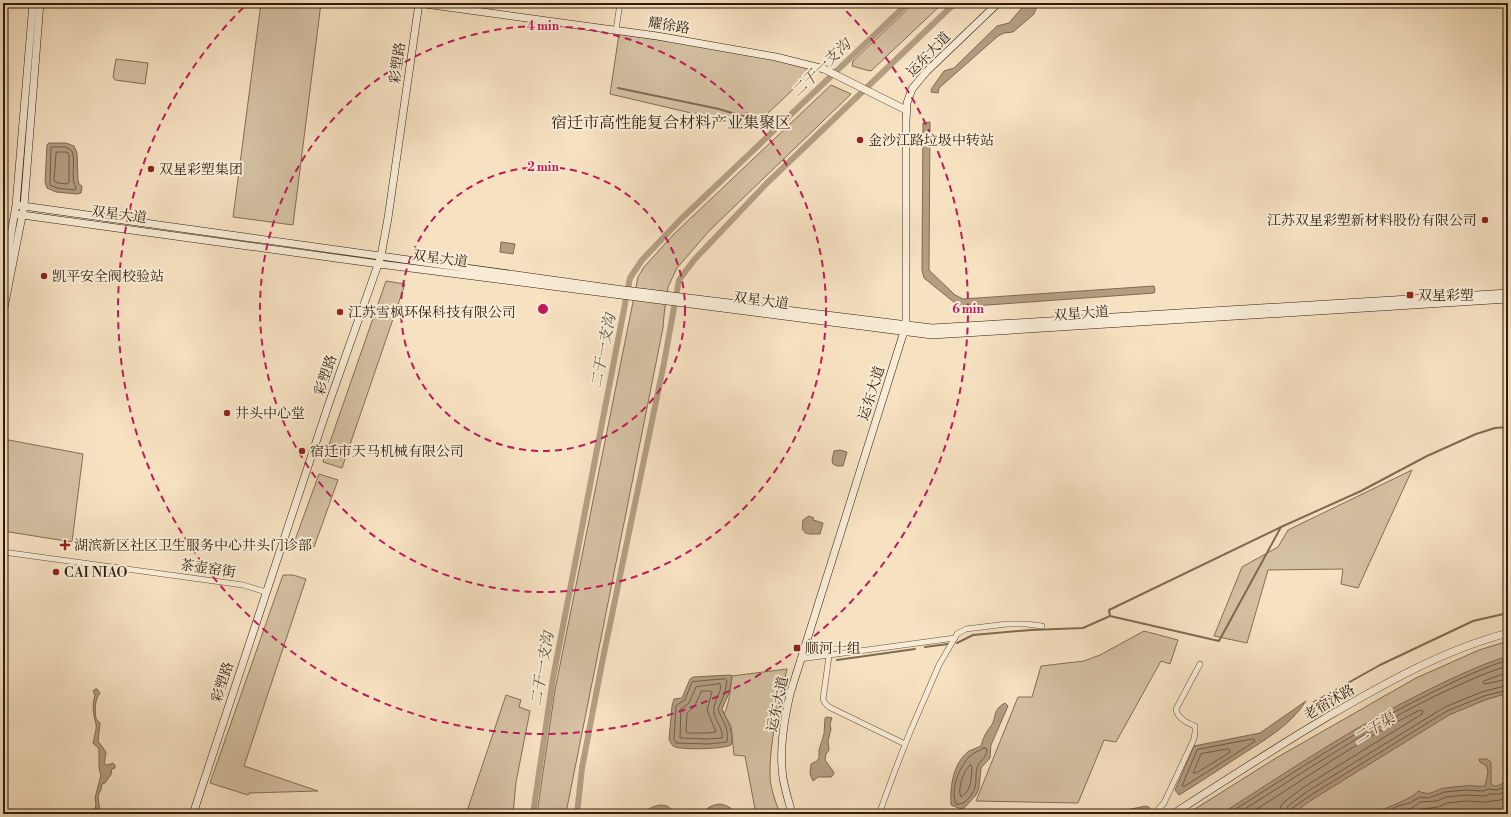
<svg xmlns="http://www.w3.org/2000/svg" width="1511" height="817" font-family="'Libre Bodoni','Noto Serif SC',serif">
<style>
.green{fill:#d4c0a2;stroke:#826e56}
.water{fill:#b39e82;stroke:#7f6a52}
.lines{fill:none;stroke-linecap:round;stroke-linejoin:round}
.shore{stroke:#725d46;stroke-width:1}
.stream{stroke:#7f6a52;stroke-width:2}
.canal{stroke:#b39e82;stroke-width:6}
.street-casing{stroke:#624d37;stroke-width:6}
.secondary-casing{stroke:#301c09;stroke-width:8}
.street{stroke:#f9ecd7;stroke-width:5}
.secondary{stroke:#f9ecd7;stroke-width:7}
.ring{fill:none;stroke:#c2185b;stroke-width:2;stroke-dasharray:7 5}
.poi-dot{fill:#8f2418;stroke:#f9ecd7;stroke-width:1.5}
.labels{text-anchor:middle;stroke-width:4;stroke-linejoin:round;paint-order:stroke}
.street-label{font-size:14px;fill:#301c09;stroke:#f9ecd7}
.poi-label{font-size:14px;fill:#301c09;stroke:#f9ecd7;text-anchor:start}
.water-label{font-size:15px;font-style:italic;fill:#645039;stroke:#f9ecd7}
.quarter-label{font-size:16px;fill:#301c09;stroke:#f9ecd7}
.centre{fill:#c2185b;stroke:#f9ecd7;stroke-width:2}
.ring-label{font-size:12px;text-anchor:middle;font-weight:bold;fill:#c2185b;stroke:#f9ecd7;stroke-width:4;stroke-linejoin:round;paint-order:stroke}
</style>
<rect width="100%" height="100%" fill="#f6e1c1"/>
<filter id="stains"><feTurbulence type="fractalNoise" baseFrequency=".005" numOctaves="4"/><feColorMatrix values="0 0 0 0 .2 0 0 0 0 .09 0 0 0 0 .02 0 0 0 .5 -.17"/></filter>
<radialGradient id="worn" r=".72"><stop offset=".6" stop-color="#630" stop-opacity="0"/><stop offset="1" stop-color="#630" stop-opacity=".3"/></radialGradient>
<path class="green" d="M261,3h60l-28,222 -60,-8z
M914,3h29l-72,68 -5,-1 -14,-4 1,-5z
M619,34c65,10 132,17 195,36l-60,56 -3,1 -141,-33z
M116,59l32,4 -3,21 -30,-4 -2,-3z
M831,85l20,9 -142,137 -32,37 -9,19 -4,28 -1,13 -96,480v6h-30l18,-124 83,-413 6,-10 29,-32z
M386,281l19,3 -63,184 -19,-6z
M3,439l80,15 -11,88 -69,-11z
M1412,470l-54,118 -17,-4 2,-15 -75,1 -21,73 -33,-7 28,-69 36,-20 10,-17z
M319,474l19,6 -24,67 -19,-7z
M283,575h10l13,4 -62,187 74,25 -69,2 -1,2 -38,-12z
M1144,631l34,9 -8,24 -9,-3 -45,81 -12,-2 -26,63 -102,-2 42,-104h14l9,-31 43,-5 16,-6z
M1508,641v173h-321l89,-56 140,-80 63,-28z
M787,669c-8,36 -18,73 -17,109 1,12 6,25 10,36h-24l-11,-58 -11,-1 -3,-29 -7,-12c6,-12 6,-25 8,-38z
M506,695l15,5 -2,7 11,4 -14,71 -3,32h-47z"/>
<path class="water" d="M1026,3h12l-4,11 -21,18 -9,1 -6,3 -59,52 -1,5 -7,-1 1,-4 12,-17 10,-3 43,-42 12,-3z
M930,122l-1,148 26,25 8,4 191,-13 1,4 -1,3 -194,14 -36,-29 -2,-8 1,-147z
M49,143h17l8,3 3,7 1,27 1,4 3,2 -1,7 -4,1 -21,-2 -9,-4 -2,-6 2,-37z
M501,242l14,2 -2,10 -13,-2z
M840,450l7,2 -4,14h-6l-4,-2 -1,-4 2,-9z
M809,516l5,2 -1,2 10,3 -3,11c-12,0 -20,2 -17,-14z
M1508,656v37l-23,7 -36,15 -136,84 -21,15h-71c69,-44 137,-90 211,-126 25,-12 50,-24 76,-32z
M730,675l2,1 -3,17 -7,16c5,12 13,23 9,36 -7,4 -47,5 -56,2 -3,-1 -4,-4 -6,-7l3,-34 2,-7 8,-1 8,-19 3,-2z
M95,689h2l3,4c-6,8 -5,17 -4,26l4,4 -2,18 8,11 -2,12 4,1 5,-2 2,2v3l-3,1 -1,3 1,1 -7,10 -3,1 -1,5 -3,7 2,18h-7l3,-9 -1,-7 6,-23 -2,-7v-19l-6,-6c1,-6 4,-14 3,-19 -3,-11 -4,-19 -1,-29l-2,-4z
M1306,701c-16,25 -43,40 -68,56 -20,13 -39,26 -59,38l-4,-5 19,-44 66,-13z
M1005,703l3,3 -17,39 -1,13 -9,10 -2,20 -3,7 -11,12 -4,2 -10,-4c-1,-19 2,-42 18,-54 4,-2 8,-3 12,-5 3,-10 4,-12 10,-20 6,-9 1,-16 14,-23z
M827,717l5,1 -2,6 1,5 -3,12 1,9 -3,4 -1,6 8,11 1,3 -3,3h-13l-5,4 -3,-7 1,-10 6,-3 2,-3v-8l5,-16 1,-16z
M1479,759h8l4,3v21l2,3h4l11,-5v33h-142c9,-1 49,-16 52,-23 14,6 15,-1 27,-3 6,-1 13,-1 19,-2 7,-1 15,1 21,0l3,-13 -1,-7 -7,-4z
M720,804c7,1 12,4 16,10h-33c4,-7 9,-9 17,-10z
M661,805l6,1 10,8h-33c5,-6 9,-8 17,-9z
M1146,806l4,2 -2,6h-42z"/>
<g class="lines">
<path class="shore" d="M53,147h13l6,4c4,12 -2,26 4,37l-1,2 -18,-2 -7,-3 1,-37z
M58,152h9l2,3v27l-2,2 -9,-1 -4,-2 2,-28z
M1508,672l-24,9 -1,2 2,1 23,-5
M725,679l2,2 -2,11 -7,17c5,14 11,18 9,33l-19,2 -32,-1 -2,-4 2,-33 2,-2 7,-4 7,-18z
M720,684c3,8 -6,16 -6,24 -2,11 10,19 8,30l-14,1 -28,-1 1,-29 8,-6 7,-16z
M702,691h8l2,1 -5,18 9,22 -8,1h-21l-1,-2 1,-18 7,-6z
M1253,739l2,1 -1,2 -69,44h-3l15,-36z
M984,748l3,1c-1,11 -8,11 -10,19 -2,6 0,13 -2,19 -2,8 -11,19 -19,17 -6,-15 3,-37 14,-48 4,-4 10,-5 14,-8z
M1228,749l2,1 -1,3 -33,20h-3l8,-19z
M971,765l1,2c-1,11 0,24 -11,30 -4,-7 2,-25 8,-31z
M1228,814c68,-43 135,-88 207,-123 24,-12 48,-23 73,-31
M1237,814c65,-41 129,-84 198,-118 24,-11 48,-23 73,-30
M1249,814c56,-35 111,-75 171,-104l3,1 -1,3 -118,73 -21,16 -3,5 -1,6
M1285,814l3,-8 20,-15 137,-84 37,-15 26,-7
M1290,814l1,-5 20,-14 136,-84 37,-15 24,-6
M1382,814l16,-8 12,-3 10,-6 8,1 17,-6 20,-2 18,1 6,-2 8,1 11,-4
M1393,814l19,-6 8,-6 17,-1 9,-4 19,-2 20,1 5,-2h9l9,-3
M1411,814l11,-5 16,-2 9,-4 19,-2 19,1 15,-2 8,-3"/>
<path class="stream" d="M618,88l101,21 36,11 19,11
M1110,616l-1,-6 172,-83
M957,643l16,-8 58,-5 52,-2 27,-12 109,25 62,-114 80,-36 66,-35 49,-22 19,-6 13,-1
M925,647l23,-3
M837,660l78,-11
M1314,702l66,-37 93,-44 35,-8"/>
<path class="canal" d="M533,814l20,-136 77,-400 12,-18 39,-41 227,-216
M577,814l5,-46 20,-105 62,-300 15,-83 15,-20 72,-76 189,-181"/>
<defs>
<path id="street" d="M616,30l4,-27
M3,552l240,33 23,7
M829,656l-6,43 2,4 4,4 76,37
M800,659l155,-21
M879,814l15,-41 16,-41 29,-67 18,-31 9,-5 41,-5h19l16,2
M1154,814l10,-11 30,-64 1,-7v-6c-8,-3 -18,-8 -19,-17l24,-45"/>
<path id="secondary" d="M418,3l239,33 119,21 48,12 82,41
M16,205l600,84 316,39 576,-35
M15,214l364,50 553,71 576,-36
M3,281l13,-76 17,-202
M3,313l21,-107 16,-203
M193,814l135,-408 53,-150 7,-38 31,-215
M792,814c-3,-12 -7,-24 -9,-36 -4,-28 1,-57 7,-84l116,-369v-204l1,-18 5,-14 15,-18 71,-68
M1173,814c51,-33 102,-66 154,-97 57,-33 116,-67 181,-84"/>
</defs>
<use href="#street" class="street-casing"/>
<use href="#secondary" class="secondary-casing"/>
<use href="#street" class="street"/>
<use href="#secondary" class="secondary"/>
</g>
<g class="ring">
<circle cx="543" cy="309" r="142"/>
<circle cx="543" cy="309" r="283"/>
<path d="M838 3A425 425 0 1 1 248 3"/>
</g>
<g class="poi-dot">
<circle cx="860" cy="140" r="4"/>
<circle cx="151" cy="169" r="4"/>
<circle cx="1485" cy="220" r="4"/>
<circle cx="44" cy="276" r="4"/>
<rect x="1406" y="291" width="8" height="8" rx="2"/>
<circle cx="340" cy="312" r="4"/>
<circle cx="227" cy="413" r="4"/>
<circle cx="302" cy="451" r="4"/>
<path d="M63 539h4v4h4v4h-4v4h-4v-4h-4v-4h4z"/>
<circle cx="56" cy="572" r="4"/>
<rect x="793" y="644" width="8" height="8" rx="2"/>
</g>
<g class="labels">
<g class="street-label">
<text transform="translate(669 25) rotate(9)" y="5">耀徐路</text>
<text transform="translate(928 54) rotate(-46)" y="5">运东大道</text>
<text transform="translate(397 63) rotate(-82)" y="5">彩塑路</text>
<text transform="translate(119 214) rotate(7)" y="5">双星大道</text>
<text transform="translate(440 258) rotate(7)" y="5">双星大道</text>
<text transform="translate(761 300) rotate(7)" y="5">双星大道</text>
<text transform="translate(1081 313) rotate(-4)" y="5">双星大道</text>
<text transform="translate(325 375) rotate(-71)" y="5">彩塑路</text>
<text transform="translate(871 393) rotate(-72)" y="5">运东大道</text>
<text transform="translate(208 568) rotate(8)" y="5">茶壶窑街</text>
<text transform="translate(222 682) rotate(-72)" y="5">彩塑路</text>
<text transform="translate(1329 702) rotate(-30)" y="5">老宿沭路</text>
<text transform="translate(777 704) rotate(-78)" y="5">运东大道</text>
</g>
<g class="poi-label">
<text x="868" y="145">金沙江路垃圾中转站</text>
<text x="159" y="174">双星彩塑集团</text>
<text x="1477" y="225" text-anchor="end">江苏双星彩塑新材料股份有限公司</text>
<text x="52" y="281">凯平安全阀校验站</text>
<text x="1418" y="300">双星彩塑</text>
<text x="348" y="317">江苏雪枫环保科技有限公司</text>
<text x="235" y="418">井头中心堂</text>
<text x="310" y="456">宿迁市天马机械有限公司</text>
<text x="74" y="550">湖滨新区社区卫生服务中心井头门诊部</text>
<text x="64" y="577">CAI NIAO</text>
<text x="805" y="653">顺河十组</text>
</g>
<g class="water-label">
<text transform="translate(821 68) rotate(-44)" y="5">二干一支沟</text>
<text transform="translate(603 351) rotate(-79)" y="5">二干一支沟</text>
<text transform="translate(542 669) rotate(-80)" y="5">二干一支沟</text>
<text transform="translate(1374 728) rotate(-32)" y="5">二干渠</text>
</g>
<g class="quarter-label">
<text x="671" y="128">宿迁市高性能复合材料产业集聚区</text>
</g>
</g>
<circle cx="543" cy="309" r="6" class="centre"/>
<g class="ring-label">
<text x="543" y="30">4 min</text>
<text x="543" y="171">2 min</text>
<text x="968" y="313">6 min</text>
</g>
<rect width="1511" height="817" fill="none" stroke="#f6e1c1" stroke-width="16"/>
<rect x="4" y="4" width="1503" height="809" fill="none" stroke="#301c09" stroke-width="2"/>
<rect x="8" y="8" width="1495" height="801" fill="none" stroke="#301c09"/>
<rect width="100%" height="100%" filter="url(#stains)"/>
<rect width="100%" height="100%" fill="url(#worn)"/>
</svg>
